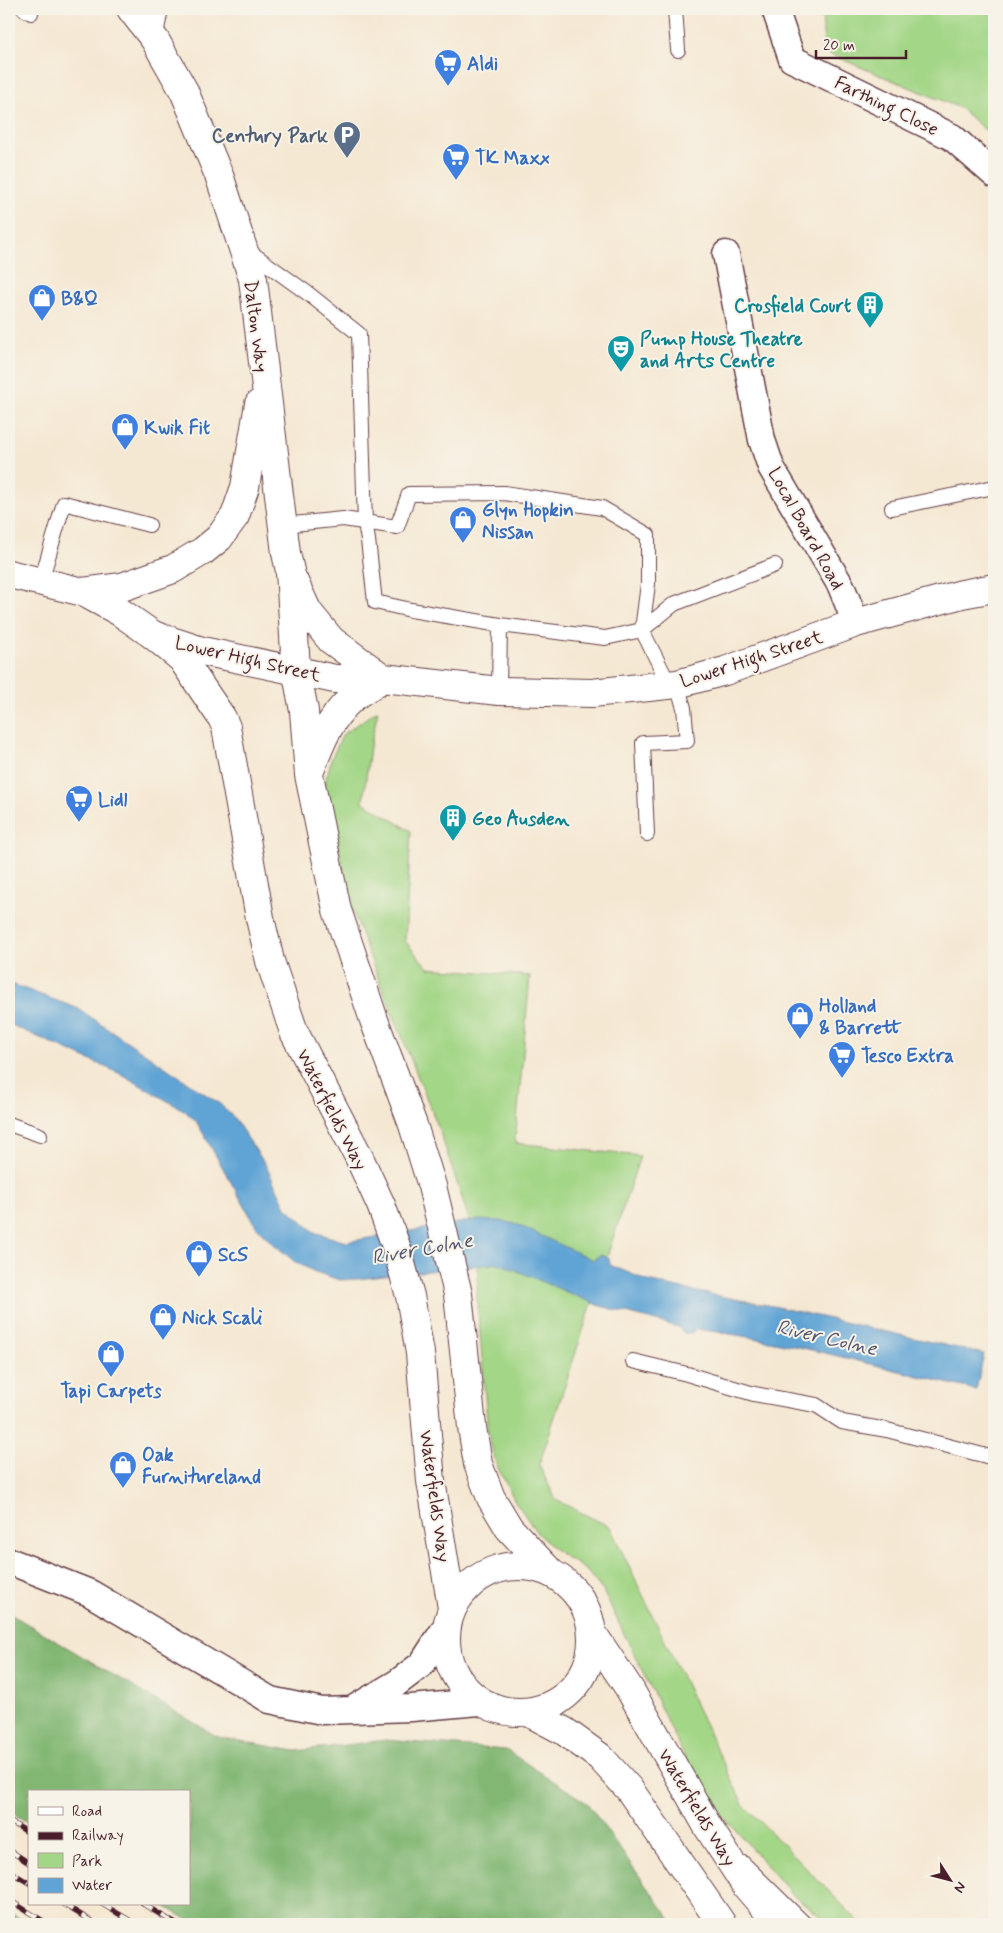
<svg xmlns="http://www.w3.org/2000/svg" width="1003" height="1933" font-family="Mynerve,sans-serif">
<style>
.green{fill:#a3d686;stroke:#767a58}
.forest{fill:#82b773;stroke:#666b4f}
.water{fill:#60a4d5;stroke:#556280}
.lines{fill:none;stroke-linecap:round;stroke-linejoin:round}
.lane-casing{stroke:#643d44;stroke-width:16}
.street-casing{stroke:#643d44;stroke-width:29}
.secondary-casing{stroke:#643d44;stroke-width:30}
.primary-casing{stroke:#643d44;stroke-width:30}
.lane{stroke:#fff;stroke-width:14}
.street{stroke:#fff;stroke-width:26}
.secondary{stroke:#fff;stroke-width:28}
.primary{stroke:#fff;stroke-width:28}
.rail-casing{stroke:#4a1f2b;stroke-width:5.5}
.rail{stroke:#f7f3e8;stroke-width:4;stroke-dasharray:11;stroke-linecap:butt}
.labels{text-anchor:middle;stroke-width:4;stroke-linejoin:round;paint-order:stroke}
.shop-label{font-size:19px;font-weight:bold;fill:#366cbe;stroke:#f7f3e8;text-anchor:start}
.street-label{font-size:19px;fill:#4a1f2b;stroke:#f7f3e8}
.service-label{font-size:19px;font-weight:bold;fill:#4e5e75;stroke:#f7f3e8;text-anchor:end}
.culture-label{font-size:19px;font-weight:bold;fill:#0d838f;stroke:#f7f3e8;text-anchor:start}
.water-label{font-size:20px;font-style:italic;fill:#53546f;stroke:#f7f3e8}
</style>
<rect width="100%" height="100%" fill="#f7f3e8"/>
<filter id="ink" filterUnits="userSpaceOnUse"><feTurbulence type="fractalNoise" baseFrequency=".02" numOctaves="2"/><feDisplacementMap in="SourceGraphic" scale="10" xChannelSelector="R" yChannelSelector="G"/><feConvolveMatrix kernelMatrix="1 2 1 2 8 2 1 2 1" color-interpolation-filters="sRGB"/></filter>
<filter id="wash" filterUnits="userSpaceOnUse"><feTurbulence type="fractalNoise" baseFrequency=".0096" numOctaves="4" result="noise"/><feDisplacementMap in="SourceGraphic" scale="20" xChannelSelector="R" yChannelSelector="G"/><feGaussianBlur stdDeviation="1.12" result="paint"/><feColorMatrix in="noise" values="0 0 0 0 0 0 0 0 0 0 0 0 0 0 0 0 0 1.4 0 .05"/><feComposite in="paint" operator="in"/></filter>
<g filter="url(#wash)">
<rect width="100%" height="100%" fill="#f5e8d3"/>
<path class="green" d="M822,9h172v129l-34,-30 -136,-56z
M378,710l-8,37 -7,55 48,29 -6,110 23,27 102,8 -15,167 125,13 -101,309 17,35 54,27 133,277 118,120h-31l-39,-31 -89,-101 -99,-201 -16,-20 -29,-19 -20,-18 -23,-33 -19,-37 -8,-31 -11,-136 1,-29 -10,-52 -29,-87 -64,-159 -23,-61 -27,-126 7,-26 11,-23z"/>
<path class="forest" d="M9,1613l209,124 78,14 90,-11 120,10 81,53 87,121h-479l-34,-20h28v-112h-160v31l-20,-12z
M9,1912l20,12h-20z"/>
<path class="water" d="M9,983l70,26 141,95 14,14 31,46 21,43 28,25 32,10 130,-22 24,1 16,3 77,36 7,-5 9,3 1,7 38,16 34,8 91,17 211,48 -8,36c-93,-22 -185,-49 -280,-61l-5,4h-8l-5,-6 -81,-22 -98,-42 -141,16 -18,1 -25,-8 -20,-10 -26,-22 -13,-14 -60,-105 -11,-10 -64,-37 -112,-50z"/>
</g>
<g filter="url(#ink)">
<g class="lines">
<defs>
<path id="lane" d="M24,9l7,4
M675,9l3,41
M155,40l6,-31
M246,249l64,46 49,39 6,189 3,17 7,62 36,8 89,15
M892,508l102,-21
M283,525l60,-6 54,8 12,-33 95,-1 98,15 46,27v49l-6,46 27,54
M41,581l23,-78 85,22
M499,691l1,-66 105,13 37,-8 32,-26 101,-39
M647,834l-4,-91 44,-2 -3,-33 -7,-24
M9,1124l31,11
M633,1361l54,13 67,20 62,11 26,17 45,8 107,28
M743,1863l62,61"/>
<path id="street" d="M775,9l17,50 160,78 42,37
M726,254l36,186 9,27 70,119 15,37
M9,1561l81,32 180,107 52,11 89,-3 68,-6
M355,1708l42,-25 25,-19 26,-40"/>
<path id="secondary" d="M290,573l18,39 23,28 52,38
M153,635l49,16 133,28 48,-1 116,13 93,2 85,-9 48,-13 131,-48 106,-29 32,-6"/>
<path id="primary" d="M131,9l24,31 29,51 36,87 33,101 33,274 4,18 6,98 8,42 5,64 28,135 37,110 39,105 19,61 26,108 14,133 6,37 13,34 18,30 42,45
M9,574l74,18 37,20 33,23 29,24 40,59 4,9 34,191 10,43 24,71 64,123 23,50 16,44 13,47 10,57 11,128 21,127
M83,592l39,-5 51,-18 30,-18 16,-13 16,-22 10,-29 14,-83
M311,768c9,-24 19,-50 39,-68 9,-8 22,-15 33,-22
M446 1639a73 73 0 1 1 146 0a73 73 0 1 1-146 0Z
M593,1634l36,54 79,139 39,60 32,37
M530,1713l34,18 36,26 29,32 93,135"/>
</defs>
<use href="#lane" class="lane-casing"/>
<use href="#street" class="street-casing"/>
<use href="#secondary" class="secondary-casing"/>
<use href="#primary" class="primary-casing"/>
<use href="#lane" class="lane"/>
<use href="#street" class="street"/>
<use href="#secondary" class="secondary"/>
<use href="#primary" class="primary"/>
<defs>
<path id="rail" d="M9,1821l20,12
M9,1850l20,13
M9,1871l20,12
M9,1900l39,24
M63,1904l33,20
M102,1904l34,20
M143,1904l33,20"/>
</defs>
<use href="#rail" class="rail-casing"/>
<use href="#rail" class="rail"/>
</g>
</g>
<defs>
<symbol id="supermarket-pin" viewBox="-11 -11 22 30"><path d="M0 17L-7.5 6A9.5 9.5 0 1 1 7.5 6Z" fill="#3f7fe0" stroke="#f7f3e8"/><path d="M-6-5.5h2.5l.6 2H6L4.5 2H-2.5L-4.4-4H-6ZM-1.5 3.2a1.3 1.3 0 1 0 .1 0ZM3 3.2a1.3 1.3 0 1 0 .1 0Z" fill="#fff"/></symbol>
<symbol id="parking-pin" viewBox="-11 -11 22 30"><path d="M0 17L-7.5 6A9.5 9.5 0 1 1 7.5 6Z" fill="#5c6f8a" stroke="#f7f3e8"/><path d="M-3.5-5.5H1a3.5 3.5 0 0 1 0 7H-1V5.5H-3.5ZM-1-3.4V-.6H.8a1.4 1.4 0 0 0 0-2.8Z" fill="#fff"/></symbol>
<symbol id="shop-pin" viewBox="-11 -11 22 30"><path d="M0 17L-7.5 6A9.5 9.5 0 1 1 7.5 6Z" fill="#3f7fe0" stroke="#f7f3e8"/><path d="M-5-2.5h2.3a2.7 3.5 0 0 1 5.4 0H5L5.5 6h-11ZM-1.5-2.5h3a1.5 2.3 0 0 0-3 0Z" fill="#fff"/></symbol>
<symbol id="building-pin" viewBox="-11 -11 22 30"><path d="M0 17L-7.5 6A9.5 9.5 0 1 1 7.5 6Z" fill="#0f9aa8" stroke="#f7f3e8"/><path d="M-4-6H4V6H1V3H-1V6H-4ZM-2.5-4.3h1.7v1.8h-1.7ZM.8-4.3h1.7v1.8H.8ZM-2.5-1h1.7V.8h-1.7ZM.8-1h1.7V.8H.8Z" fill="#fff"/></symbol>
<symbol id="theatre-pin" viewBox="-11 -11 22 30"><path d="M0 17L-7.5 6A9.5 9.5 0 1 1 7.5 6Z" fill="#0f9aa8" stroke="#f7f3e8"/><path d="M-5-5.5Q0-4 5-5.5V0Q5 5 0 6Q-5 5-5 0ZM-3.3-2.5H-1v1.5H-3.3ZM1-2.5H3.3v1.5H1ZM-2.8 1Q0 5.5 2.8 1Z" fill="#fff"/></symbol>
</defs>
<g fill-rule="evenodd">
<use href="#supermarket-pin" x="432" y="47" width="32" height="43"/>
<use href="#parking-pin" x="331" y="119" width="32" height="43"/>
<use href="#supermarket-pin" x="440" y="141" width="32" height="43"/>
<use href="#shop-pin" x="26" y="282" width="32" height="43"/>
<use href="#building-pin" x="854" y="289" width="32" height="43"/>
<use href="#theatre-pin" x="605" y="333" width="32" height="43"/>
<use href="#shop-pin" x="109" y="411" width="32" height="43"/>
<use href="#shop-pin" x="447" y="504" width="32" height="43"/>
<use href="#supermarket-pin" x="63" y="783" width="32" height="43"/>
<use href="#building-pin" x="437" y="802" width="32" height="43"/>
<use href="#shop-pin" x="784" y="1000" width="32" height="43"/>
<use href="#supermarket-pin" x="826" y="1039" width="32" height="43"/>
<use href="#shop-pin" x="183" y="1238" width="32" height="43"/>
<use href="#shop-pin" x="147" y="1301" width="32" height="43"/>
<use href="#shop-pin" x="95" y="1338" width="32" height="43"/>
<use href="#shop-pin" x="107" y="1449" width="32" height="43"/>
</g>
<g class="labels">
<g class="shop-label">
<text x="467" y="70">Aldi</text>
<text x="475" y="164">TK Maxx</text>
<text x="61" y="305">B&amp;Q</text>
<text x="144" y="434">Kwik Fit</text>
<text x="482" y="516">Glyn Hopkin<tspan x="482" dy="22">Nissan</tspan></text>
<text x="98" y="806">Lidl</text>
<text x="819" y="1012">Holland<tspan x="819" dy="22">&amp; Barrett</tspan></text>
<text x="861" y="1062">Tesco Extra</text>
<text x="218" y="1261">ScS</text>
<text x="182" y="1324">Nick Scali</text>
<text x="111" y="1397" text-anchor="middle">Tapi Carpets</text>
<text x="142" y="1461">Oak<tspan x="142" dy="22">Furnitureland</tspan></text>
</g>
<g class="street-label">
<text transform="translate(887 105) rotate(26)" y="7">Farthing Close</text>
<text transform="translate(257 326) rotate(83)" y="7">Dalton Way</text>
<text transform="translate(807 528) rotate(61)" y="7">Local Board Road</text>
<text transform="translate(248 658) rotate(13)" y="7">Lower High Street</text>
<text transform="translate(751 658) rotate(-18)" y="7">Lower High Street</text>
<text transform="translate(333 1109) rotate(63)" y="7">Waterfields Way</text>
<text transform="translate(436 1496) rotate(82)" y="7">Waterfields Way</text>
<text transform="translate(698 1807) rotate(59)" y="7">Waterfields Way</text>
</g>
<g class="service-label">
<text x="328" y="142">Century Park</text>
</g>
<g class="culture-label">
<text x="851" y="312" text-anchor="end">Crosfield Court</text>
<text x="640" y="345">Pump House Theatre<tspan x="640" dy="22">and Arts Centre</tspan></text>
<text x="472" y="825">Geo Ausden</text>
</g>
<g class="water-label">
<text transform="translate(422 1248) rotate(-10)" y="7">River Colne</text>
<text transform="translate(827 1337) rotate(13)" y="7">River Colne</text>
</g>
</g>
<rect width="1003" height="1933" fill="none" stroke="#f7f3e8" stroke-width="30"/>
<rect x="28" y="1790" width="162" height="115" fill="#f7f3e8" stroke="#b29e9c"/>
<rect x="38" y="1807" width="25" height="8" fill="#ffffff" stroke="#b29e9c"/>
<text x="72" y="1816" font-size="15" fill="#4a1f2b">Road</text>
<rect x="38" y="1832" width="25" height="8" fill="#4a1f2b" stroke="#b29e9c"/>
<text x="72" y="1840" font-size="15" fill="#4a1f2b">Railway</text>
<rect x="38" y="1853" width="25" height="15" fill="#a3d686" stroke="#b29e9c"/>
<text x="72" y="1866" font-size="15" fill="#4a1f2b">Park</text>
<rect x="38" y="1878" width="25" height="15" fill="#60a4d5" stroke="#b29e9c"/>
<text x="72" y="1890" font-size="15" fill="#4a1f2b">Water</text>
<g transform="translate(950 1880) rotate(126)" stroke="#f7f3e8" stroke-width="4" paint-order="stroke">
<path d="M0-4L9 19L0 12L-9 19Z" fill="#4a1f2b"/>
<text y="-8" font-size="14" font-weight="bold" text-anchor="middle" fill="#4a1f2b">N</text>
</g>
<path d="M816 50v8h90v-8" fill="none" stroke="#4a1f2b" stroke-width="2.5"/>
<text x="823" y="50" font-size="15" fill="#4a1f2b" stroke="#f7f3e8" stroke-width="4" paint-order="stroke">20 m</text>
</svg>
